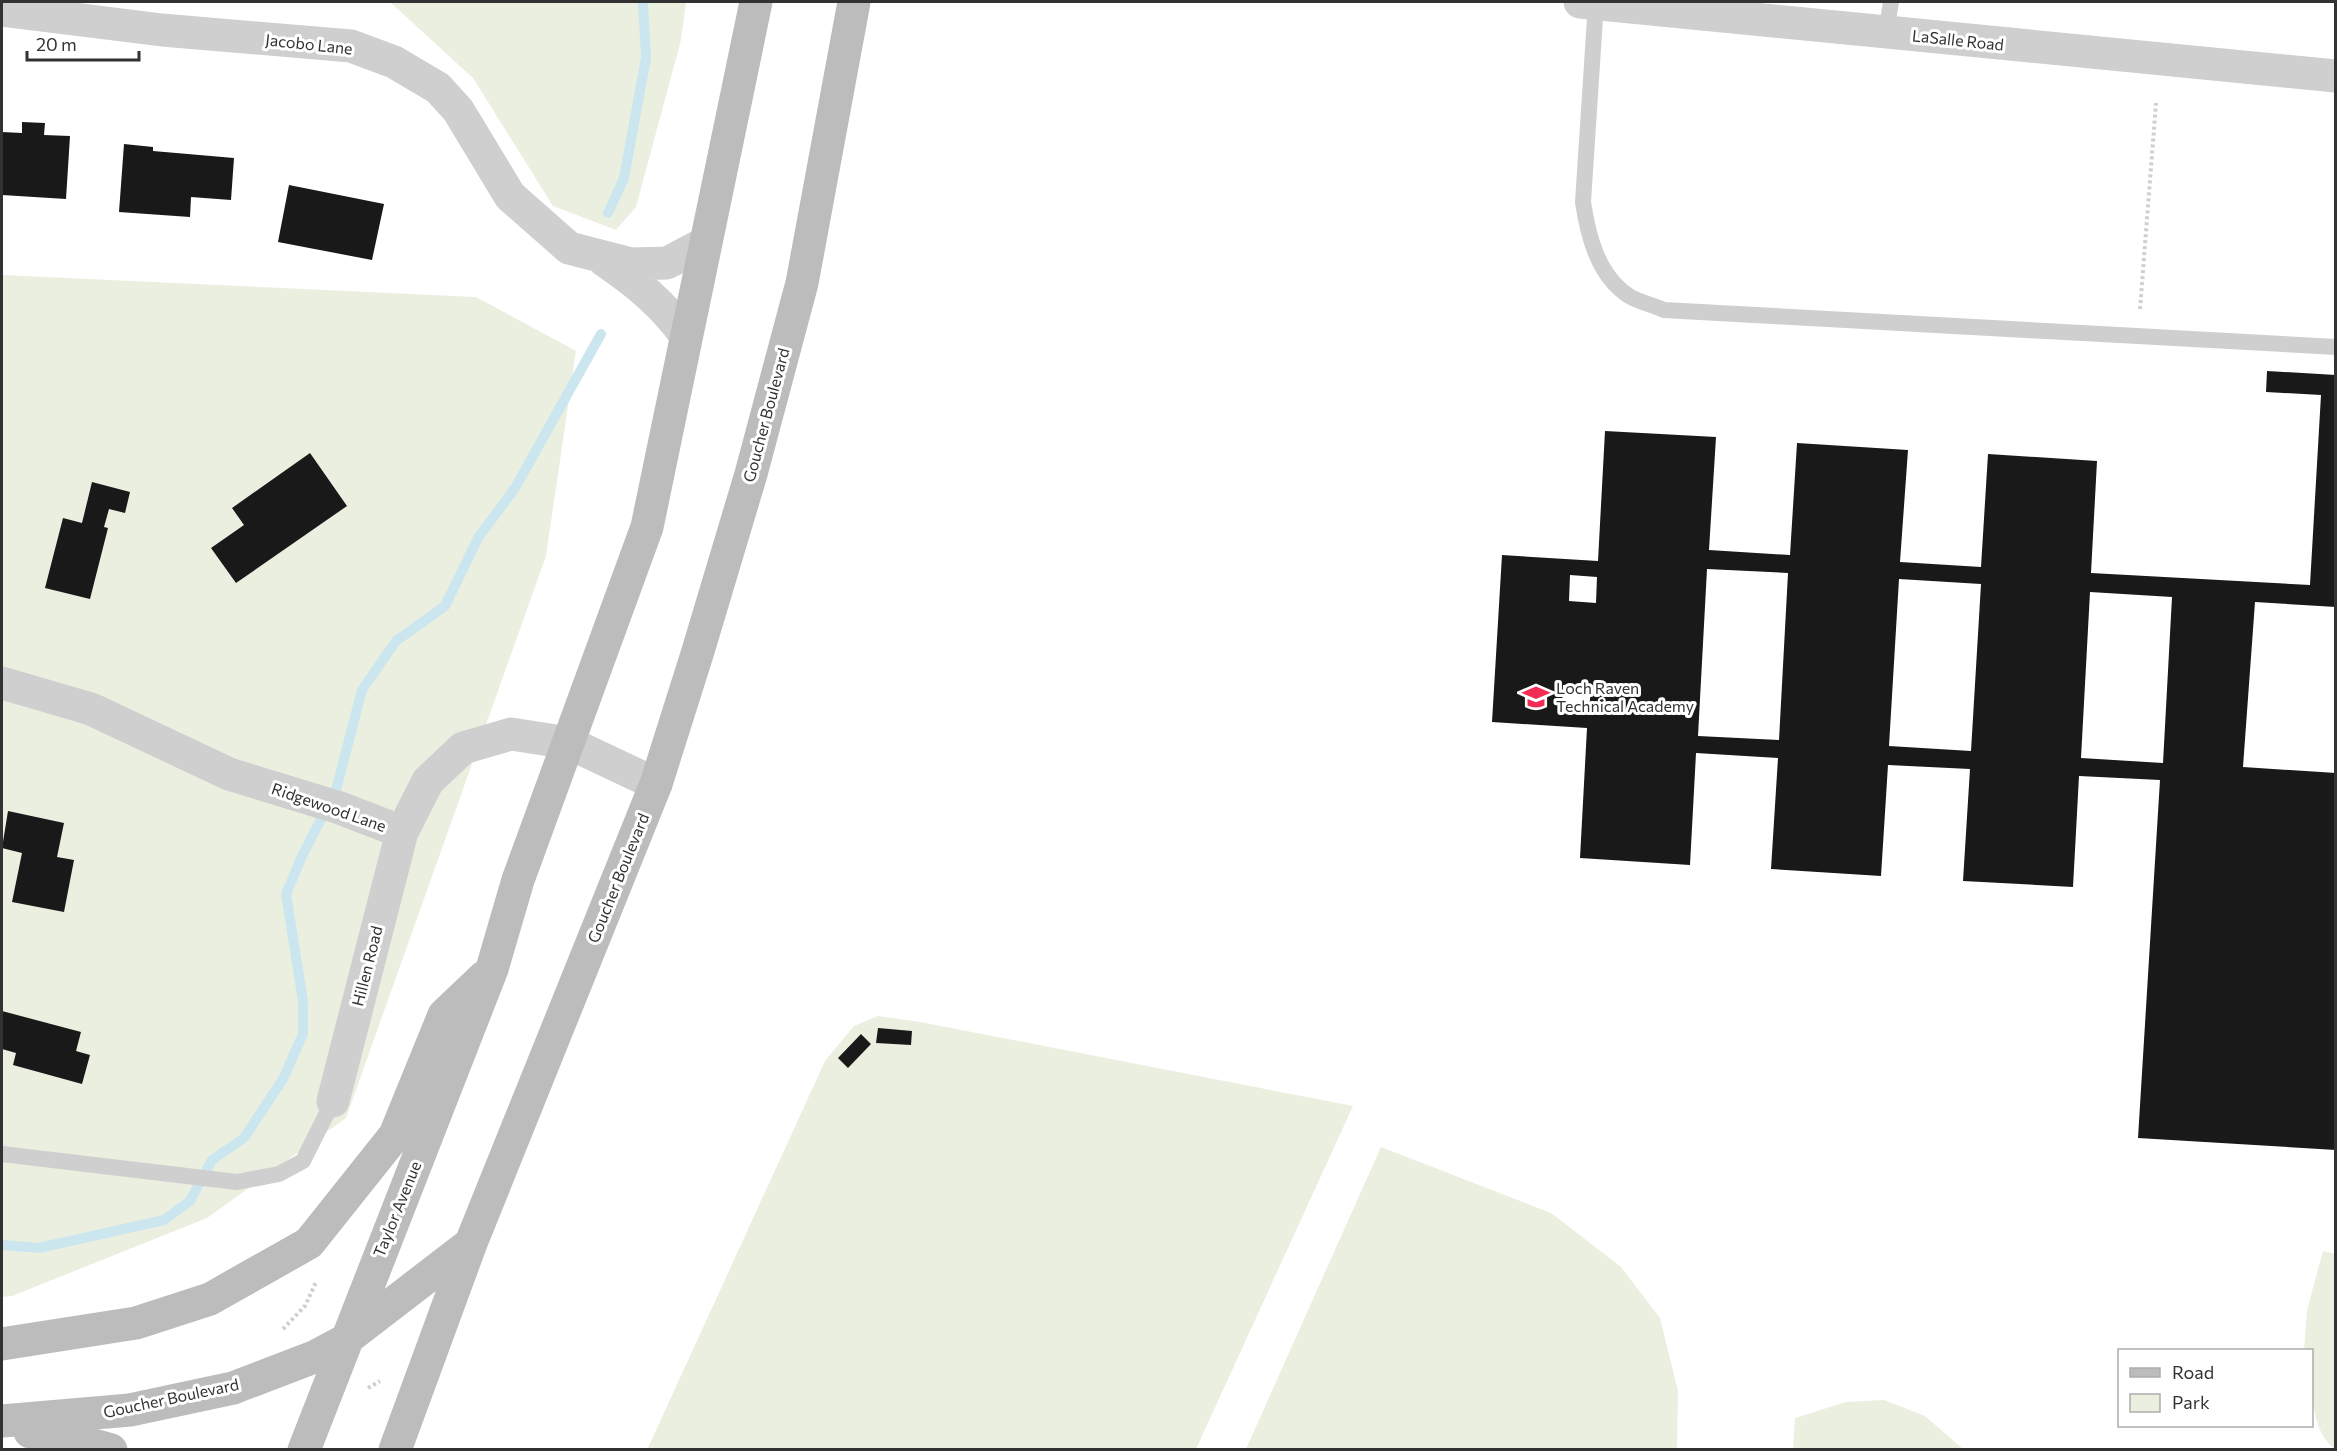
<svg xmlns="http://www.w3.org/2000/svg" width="2337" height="1451" font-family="Commissioner,sans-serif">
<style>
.green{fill:#eaefe0}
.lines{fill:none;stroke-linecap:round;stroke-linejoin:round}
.stream{stroke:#cce6f0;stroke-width:10}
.building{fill:#191919;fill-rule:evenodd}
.path{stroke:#cfcfcf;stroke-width:4;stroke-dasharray:3 3;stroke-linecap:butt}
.lane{stroke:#cfcfcf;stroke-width:16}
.street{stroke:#cfcfcf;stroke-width:33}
.secondary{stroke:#bcbcbc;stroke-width:33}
.labels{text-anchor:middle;stroke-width:6;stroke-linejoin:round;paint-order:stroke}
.street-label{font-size:16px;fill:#323232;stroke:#fff}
.poi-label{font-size:16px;fill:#323232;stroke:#fff;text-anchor:start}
</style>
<rect width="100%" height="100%" fill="#fff"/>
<path class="green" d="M390,2h296l-5,38 -45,167 -20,23 -63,-24 -80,-128z
M2,275l474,22 100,54 -30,205 -200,562 -139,100 -195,78 -10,1z
M878,1016l42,6 433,84 -157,343 -549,1 178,-389 29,-35z
M1381,1147l170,66 70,54 39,51 18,73 -1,58h-431z
M2323,1251l12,3v195c-27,-20 -23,-68 -23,-99h-8l3,-40z
M1884,1400l41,16 38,33h-170l2,-31 51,-16z"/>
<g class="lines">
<path class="stream" d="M608,213l16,-35 22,-120 -3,-56
M2,1245l37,3 125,-28 26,-19 22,-41 32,-22 39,-59 20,-45v-33l-17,-107 16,-38 34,-66 26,-100 34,-49 49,-35 33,-68 37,-50 86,-154"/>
</g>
<path class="building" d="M22,122l23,1 -1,12 26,1 -4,63 -64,-4v-63l20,1z
M124,144l29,3v4l81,7 -3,42 -40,-3 -1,20 -71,-5z
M289,185l95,19 -12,56 -94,-18z
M2267,371l69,4v232l-81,-5 -12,165 93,6v377l-198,-12 22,-358 -81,-4 -6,111 -110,-6 7,-112 -82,-4 -7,111 -110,-7 7,-111 -82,-5 -6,112 -110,-7 7,-130 -95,-6 10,-167 96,6 7,-130 111,6 -7,113 81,5 7,-112 111,7 -8,112 81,5 7,-113 109,7 -6,112 219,12 11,-190 -55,-3zM1707,569l81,4 -9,167 -81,-4zM1570,575l27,2 -1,26 -27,-2zM1899,579l82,5 -10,167 -82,-5zM2090,592l82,5 -9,166 -82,-5zM1563,685l28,1 -2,26 -27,-1z
M310,453l37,53 -111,77 -25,-35 33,-23 -12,-17z
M92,482l38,10 -5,21 -16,-4 -5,18 4,1 -18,71 -45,-11 18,-70 19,5z
M8,811l56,12 -7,34 17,3 -10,52 -52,-10 10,-49 -20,-5z
M2,1011l79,21 -5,19 14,4 -8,29 -69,-19 3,-12 -14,-4z
M878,1028l34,3 -1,14 -35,-2z
M861,1034l10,10 -23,24 -10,-10z"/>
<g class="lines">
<path class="path" d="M2140,309l16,-206
M283,1329l22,-23 11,-24
M368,1388l12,-7"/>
<path class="lane" d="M1596,3l-13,199c5,34 15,74 46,94 10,6 24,9 35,14l672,37
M1886,33l5,-31
M2,1154l235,28 42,-8 24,-13 30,-60"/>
<path class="street" d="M1580,2l756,74
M2,10l160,20 189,16 43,16 44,26 20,22 52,86 59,52 62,16 36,-1 38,-20
M605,261c32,22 58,43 81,75
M2,683l89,26 138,65 111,34 62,24 26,-51 35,-33 48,-14 58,9 87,41
M333,1101l69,-269"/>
<path class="secondary" d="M2,1344l134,-21 74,-24 99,-56 86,-108 49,-120 40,-38
M2,1421l128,-11 103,-22 81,-31 30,-16 126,-97
M30,1432l31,4 50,14
M304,1450l188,-481 26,-89 129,-353 109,-525
M395,1450l76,-207 185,-459 42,-133 53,-177 51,-191 52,-281"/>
</g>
<defs>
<symbol id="school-bare" viewBox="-9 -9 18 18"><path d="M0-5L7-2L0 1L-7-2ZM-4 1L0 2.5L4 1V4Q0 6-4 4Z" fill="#f22c54" stroke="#fff" stroke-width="2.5" paint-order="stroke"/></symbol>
</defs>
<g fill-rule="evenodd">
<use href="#school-bare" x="1517" y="678" width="38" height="38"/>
</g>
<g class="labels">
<g class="street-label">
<text transform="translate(1958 40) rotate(6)" y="6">LaSalle Road</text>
<text transform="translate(309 44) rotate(6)" y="6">Jacobo Lane</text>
<text transform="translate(766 415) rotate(-75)" y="6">Goucher Boulevard</text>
<text transform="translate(329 807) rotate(19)" y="6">Ridgewood Lane</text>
<text transform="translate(618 878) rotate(-68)" y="6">Goucher Boulevard</text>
<text transform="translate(367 966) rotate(-76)" y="6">Hillen Road</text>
<text transform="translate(397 1209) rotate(-68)" y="6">Taylor Avenue</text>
<text transform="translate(171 1398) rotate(-12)" y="6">Goucher Boulevard</text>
</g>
<g class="poi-label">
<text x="1556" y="694">Loch Raven<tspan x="1556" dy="18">Technical Academy</tspan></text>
</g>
</g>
<rect width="2337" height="1451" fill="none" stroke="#323232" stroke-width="6"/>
<rect x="2118" y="1349" width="195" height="78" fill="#ffffff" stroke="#adadad" stroke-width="1.5"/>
<rect x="2130" y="1368" width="30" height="9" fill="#bcbcbc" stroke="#adadad" stroke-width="1.5"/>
<text x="2172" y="1379" font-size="18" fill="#323232">Road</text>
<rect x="2130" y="1394" width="30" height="18" fill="#eaefe0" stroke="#adadad" stroke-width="1.5"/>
<text x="2172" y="1409" font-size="18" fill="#323232">Park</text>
<path d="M27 51v9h112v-9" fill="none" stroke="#323232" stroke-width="3"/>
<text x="36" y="51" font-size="18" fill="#323232" stroke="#ffffff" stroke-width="4.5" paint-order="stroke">20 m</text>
</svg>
